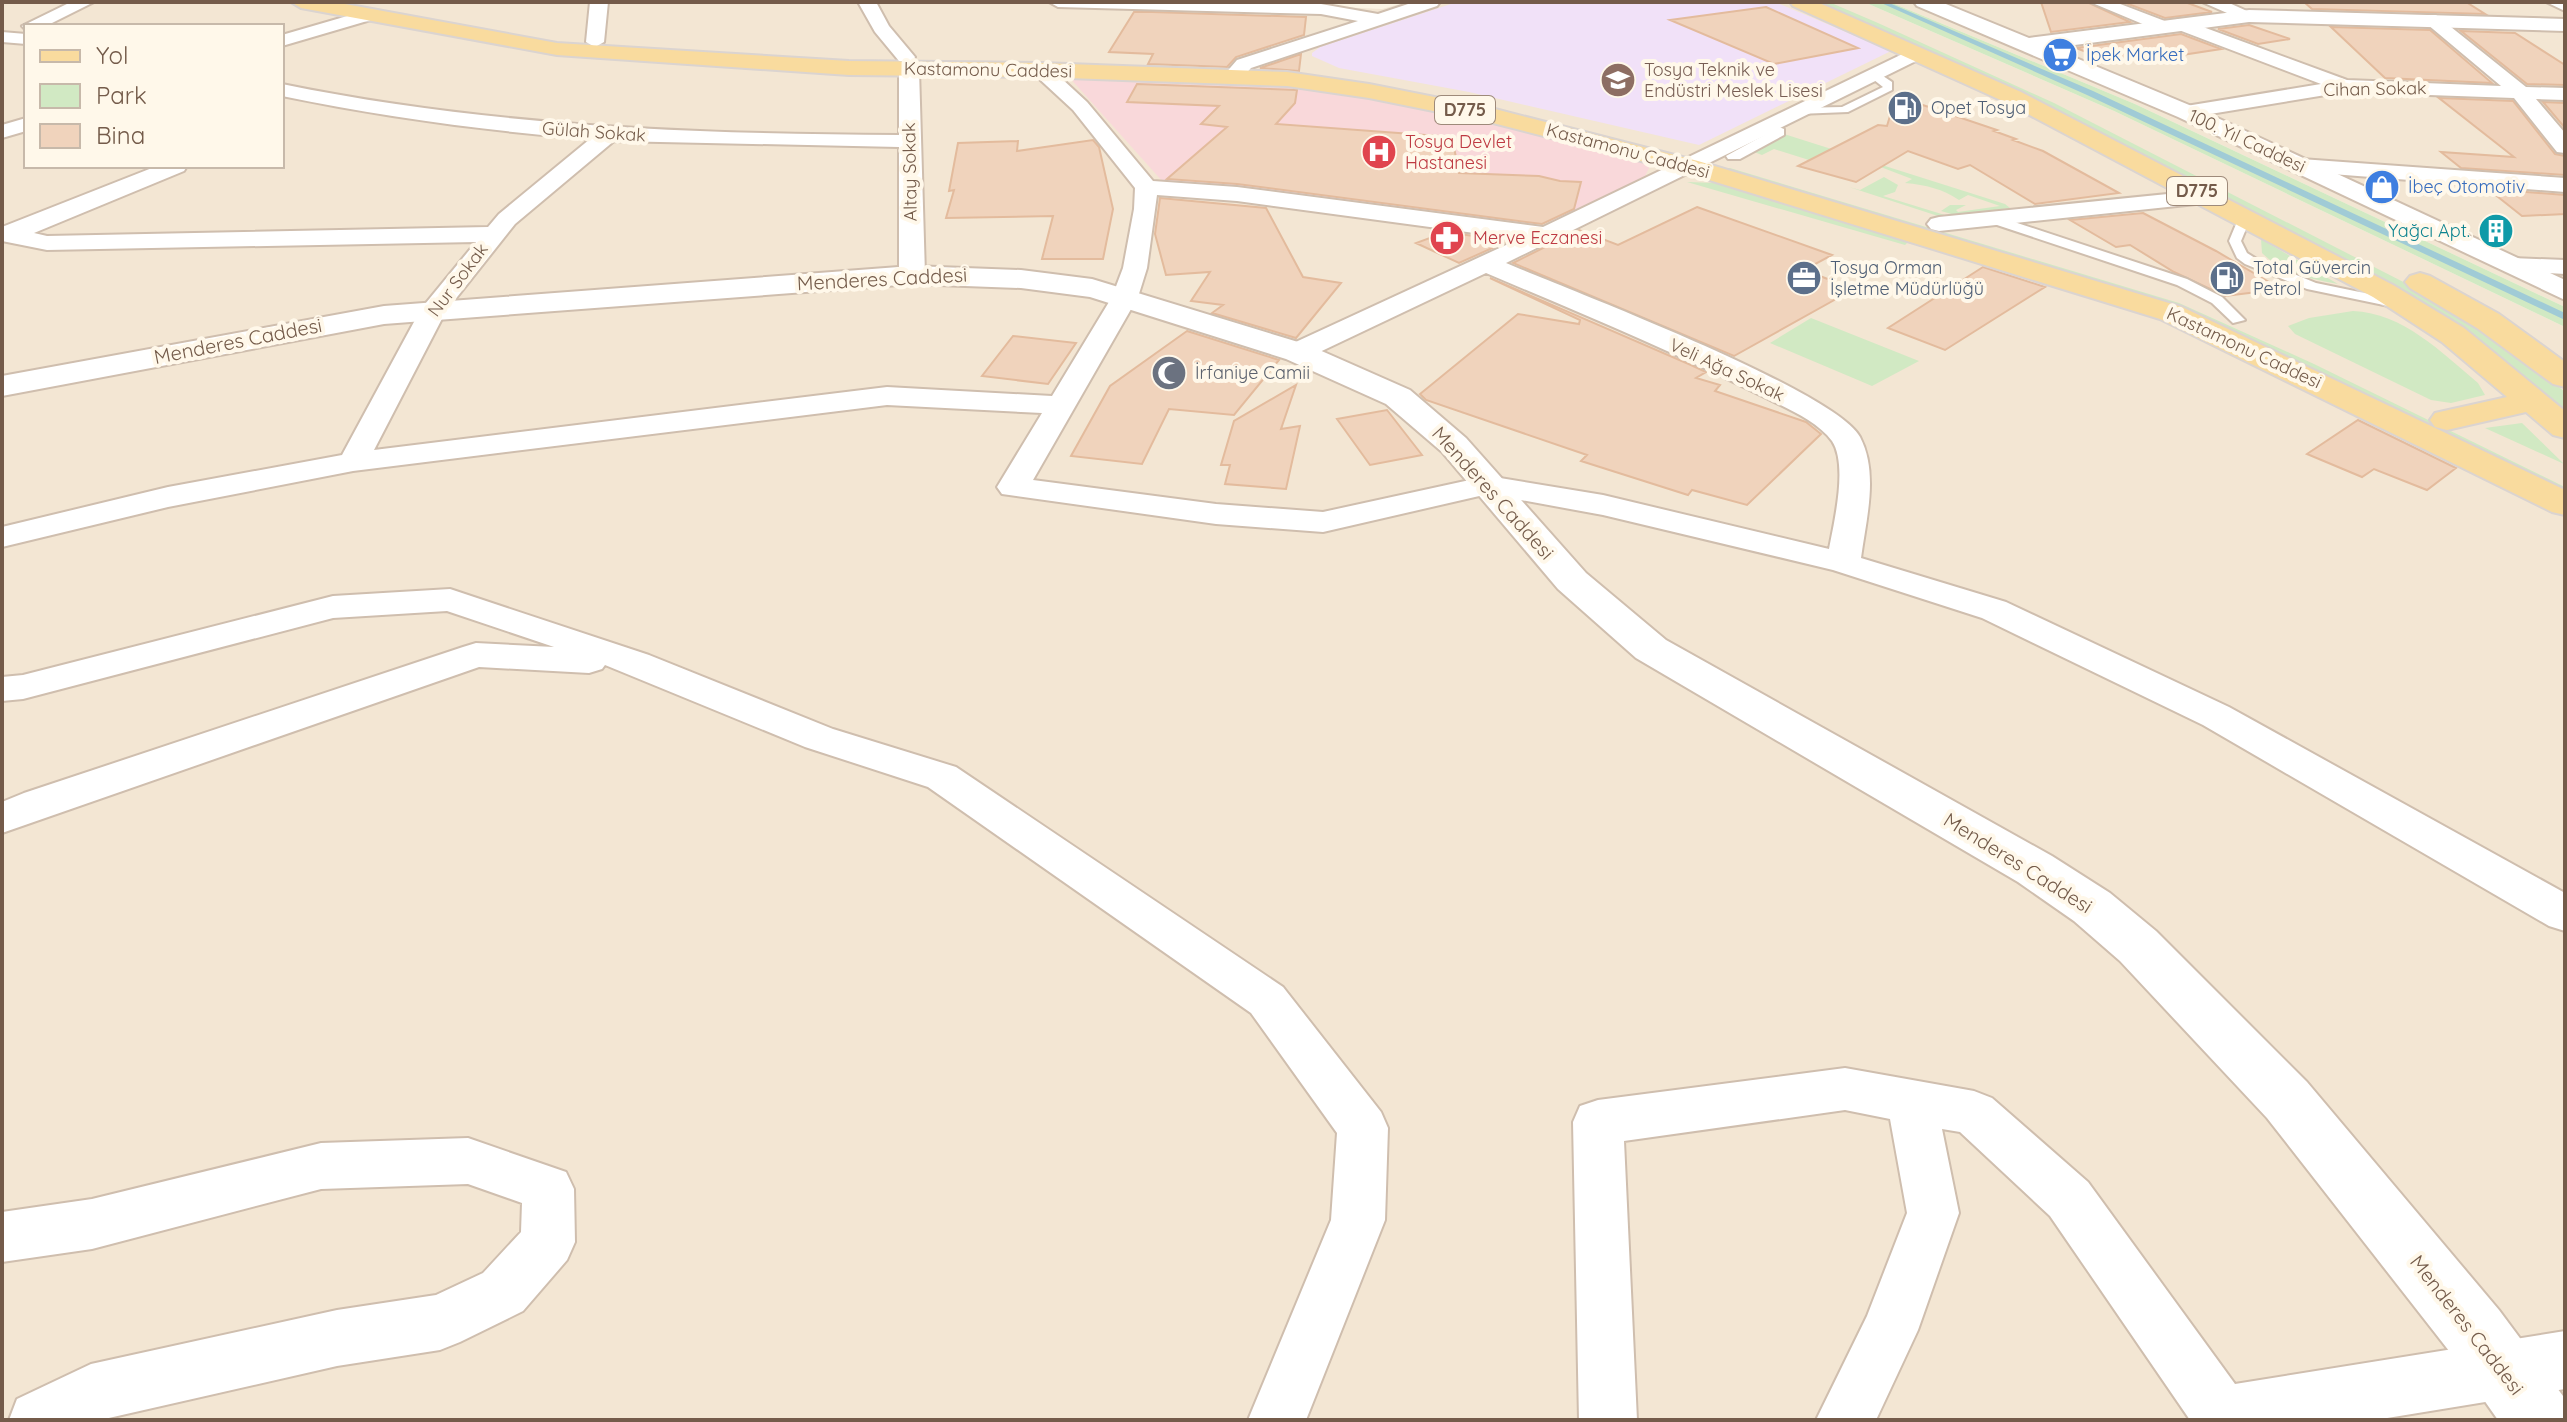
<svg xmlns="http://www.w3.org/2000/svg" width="2567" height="1422" font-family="Quicksand,sans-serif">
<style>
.residential{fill:#f3e6d3;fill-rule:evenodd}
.education{fill:#f1e1f8}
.medical{fill:#f9d8da}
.green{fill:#d1e9c3}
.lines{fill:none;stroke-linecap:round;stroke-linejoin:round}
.stream{fill:#a0cbd6;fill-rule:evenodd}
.building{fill:#f0d3bc;stroke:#e3bb9d;stroke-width:2}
.service-casing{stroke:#cfbeae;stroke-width:4}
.pedestrian-casing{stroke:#cfbeae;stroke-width:4}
.minor-casing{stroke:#cfbeae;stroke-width:4}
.tertiary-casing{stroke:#cfbeae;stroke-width:4}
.primary-casing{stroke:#dbd4d0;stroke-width:4}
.service{fill:#fff;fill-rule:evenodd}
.pedestrian{fill:#fff;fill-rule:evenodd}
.minor{fill:#fff;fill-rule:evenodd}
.tertiary{fill:#fff;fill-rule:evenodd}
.primary{fill:#f9db9e;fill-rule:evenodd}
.labels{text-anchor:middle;stroke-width:8;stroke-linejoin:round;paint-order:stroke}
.far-shop-label{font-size:18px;fill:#366cbe;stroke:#fff8ea;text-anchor:start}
.far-street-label{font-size:18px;fill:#745b4a;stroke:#fff8ea}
.far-education-label{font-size:18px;fill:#785e54;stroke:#fff8ea;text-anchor:start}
.far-service-label{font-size:18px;fill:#4e5e75;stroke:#fff8ea;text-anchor:start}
.shield{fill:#fff8ea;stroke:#9e8a7a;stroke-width:2}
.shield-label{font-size:18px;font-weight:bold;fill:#745b4a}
.far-health-label{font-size:18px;fill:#be3a42;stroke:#fff8ea;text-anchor:start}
.far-culture-label{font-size:18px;fill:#0d838f;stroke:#fff8ea;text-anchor:end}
.far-worship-label{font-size:18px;fill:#5b616d;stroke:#fff8ea;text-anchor:start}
.street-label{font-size:20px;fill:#745b4a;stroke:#fff8ea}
</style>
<rect width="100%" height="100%" fill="#fcf4e4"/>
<path class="residential" d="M2,2h1233l147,7 25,-7h457l250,109 451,216v1093h-2563zM26,26h256v140h-256z
M1890,2h675v305l-430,-203z"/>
<path class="education" d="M1457,2h318l116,49 -192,94 -230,-53 -130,-24 -27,-12v-3l8,-6z"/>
<path class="medical" d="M1069,77l169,3 82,9 152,26 181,45 -8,16 -79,41 -25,7 -41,-2 -337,-40z"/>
<path class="green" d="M1819,2h10l49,21 176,80 365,187 116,77 30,25v21l-78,-68 -51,-34 -77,-45 -360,-185z
M1864,2h26l245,102 430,203v20l-451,-216z
M1784,134l221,70 5,4 -55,7 -14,-4 9,-6h16l-10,5 2,2 42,-6 -32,-11 -9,5c-16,-11 -33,-15 -54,-17l7,-4 -34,-13 -69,-6 -35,-11 -12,6 -13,-5z
M1730,168l449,135 135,61 251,123v8l-306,-151 -78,-35 -458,-140z
M1884,177l14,8 -3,7 -12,4 65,20 -7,1 -92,-30 11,3z
M1687,182l29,1 192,59 -3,3z
M2261,239l77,45c-27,-5 -56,-11 -76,-31z
M2353,311c50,2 88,41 125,72l7,12 -34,8 -20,-3 -136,-66 -7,-8 21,-8z
M1811,318l108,43 -47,25 -102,-43z
M2522,423l42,41 -79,-36z"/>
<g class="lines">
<path class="stream" d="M1879,2h8l206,89 472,222v7l-478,-225z"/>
</g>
<path class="building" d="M2041,2h46l43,20 -79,10z
M2123,2h62l27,10 -47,6z
M2304,2h162l19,12 -173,-5z
M1766,7l92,41 -84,16 -104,-44z
M1134,12h18l154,5 -2,18 -68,22 -9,10 -79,-3 5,-10 -44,-2z
M2249,25l41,14 -32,5 -40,-15z
M2331,27l99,3 62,53 -107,-5z
M2461,31l54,2 50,32v20l-38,-1z
M2181,34l40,15 -65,10 -49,1 -31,-12z
M1301,54l-2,17 -39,-3z
M1137,84l160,6 -2,13 -19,21 176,13 7,36 80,3 21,5 21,1 -7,27 -32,15 -305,-40 -70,-5 60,-52 -26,-3 18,-18 -92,-4z
M1896,96l101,34 -3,1 22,8 -3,1 30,11 76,42 -84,11 -65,-39 -12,4 -50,-18 -52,31 -58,-16 80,-41 9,1z
M2439,98l74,3 42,53 10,2v19l-104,-7 -20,-16 73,5z
M2543,102l22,1v25z
M1093,140l6,7 14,62 -10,50h-61l11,-43 -107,2 8,-28 -5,1 9,-48 60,-2 -1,10z
M2488,189l77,6v19l-43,2z
M1160,198l106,10 37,69 38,6 -45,55 -84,-25 11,-8 -32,-4 19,-29 -44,3 -11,-41z
M1697,207l135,48 -28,15 50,19 -120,67 -221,-93 66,-33 39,15z
M2143,213l73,38 65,38 -56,7 -51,-24 -44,-27 -14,2 -46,-27z
M1446,232l62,9 -49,22 -43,-20z
M1983,267l62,20 -100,63 -57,-22z
M1490,278l201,87 15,7 -10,6 24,7 -5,6 91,31 15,12 -74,71 -55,-15 -4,5 -107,-34 6,-6 -161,-55 -6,-6 98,-80 61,10 1,-4z
M1187,331l92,29 -45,55 -65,-6 -27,55 -71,-8 39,-70z
M1013,336l63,7 -28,41 -66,-8z
M1296,385l-15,44 19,-3 -14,63 -61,-5 5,-19h-9l13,-44z
M1387,410l35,45 -52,10 -33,-46z
M2358,420l98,48 -29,22 -53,-21 -12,8 -55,-23z"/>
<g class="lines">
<defs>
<path id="service" d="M1869,72h8l15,10v8l-44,22 -50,2 -5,-3 5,-3 44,-1 41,-20 -14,-11z
M2245,213l6,4 -10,24 6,12 8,5 61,25 87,18 7,4 -7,4 -96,-20 -62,-25 -8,-6 -8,-17 10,-24z
M1988,216h8l191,63 35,18 23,23 -12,3 -21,-20 -35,-18 -189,-63z"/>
<path id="pedestrian" d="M1779,127l5,2v6l-44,24h-12l-2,-3z"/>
<path id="minor" d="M71,2h23l-48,24h-20v4l-4,-4z
M590,2h18l-4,40 -9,5 -9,-5z
M858,2h18l13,24 26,31 -2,4h-14l-24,-29z
M1049,2l272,2 57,10 36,-12h26l-3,4 -186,62 -10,11 -7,2 -10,-6 13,-15 121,-39 -37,-7 -263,-7z
M2090,2h25l55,21 8,-4 6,1 163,60 154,6 -80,-67 3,-4h12l90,72 39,1v12l-29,-1 29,34v20l-8,-1 -43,-54 -170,-6 -158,26 -7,-2 -3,-4 3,-4 7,-2 135,-22 -150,-57 -8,4 -6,-1z
M2202,2h25l31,14 -3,4h-12z
M2546,2h19v9z
M368,10l9,5 -3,4 -92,27v-11z
M2,32l24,2v10l-24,-2z
M1917,47l9,6 -2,4 -418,206c61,26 329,127 354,174 19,36 6,83 1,121l145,44 223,105 336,186v38l-16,-5 -346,-201 -221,-107 -149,-48 -230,-55 -115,-21 -165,38 -107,-8 -214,-30 -5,-7 45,-74 -155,-8 -534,66 -185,36 -166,40v-20l166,-40 174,-32 79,-146 55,-67 -429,8 -45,-9v-14l155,-61h30l-3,5 -150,62 13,3 441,-9 11,-13 91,-75c-104,-8 -206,-22 -308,-43v-12c205,42 409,50 617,51v-66l10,-6 10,6 6,206 -4,5h-18l-4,-5v-128l-285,-6 -99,83 -69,87 -72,139 513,-63 165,9 60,-99 11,-29 11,-59 1,-21 -62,-78 -39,-36 -3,-4 3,-4h14l39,36 66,79 84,6 306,40zM1157,195l80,6 282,38 -232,107 -4,6 4,6 10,2 10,-2 179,-85c92,39 184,77 274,122 22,11 57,25 72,46 16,24 2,81 -3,108l-226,-54 -115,-19 -165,36 -107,-8 -183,-24 105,-183 9,-29z
M26,118v13l-24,7v-13z
M2301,159l264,19v14l-272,-21 -3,-5z
M2207,190l8,2 3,5 -3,5 -276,29 -8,-2 -4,-5 4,-5 8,-2z
M2512,258l53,2v14l-62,-4 -3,-5 3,-5z
M450,589l199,66 184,74 123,38 327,220 98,125 7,16 -3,92 -79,200h-58l83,-200 6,-87 -86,-120 -323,-226 -123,-40 -200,-82 -3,4 -13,4 -110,-6 -477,166v-31l22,-9 439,-146 13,-4 78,4 -107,-36 -114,7 -310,81 -21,2v-24l21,-2 310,-79z
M1845,1068l129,23 18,7 96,84 147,202 330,-53v58l-190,31h-185l-140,-204 -90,-84 -18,-3 17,84 -41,117 -42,90h-60l51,-104 40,-103 -17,-94 -45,-9 -221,31 13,279h-58l-6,-298 7,-16 18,-6z
M468,1138l98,34 8,17 1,53 -8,18 -44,51 -63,31 -20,8 -103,16 -237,54h-91l8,-21 74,-35 246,-54 99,-15 47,-22 38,-41 1,-29 -54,-19 -147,5 -229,60 -90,13v-50l90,-13 229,-56z"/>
<path id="tertiary" d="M1914,2h27l88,36 220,-28 316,9v12l-316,-9 -197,26 142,59 371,173v20l-387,-183 -261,-111z
M912,266l109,4 71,9 216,66 102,45 56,48 120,135 80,67 386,216 58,37 46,38 151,151 192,228 64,86 2,24h-67l-45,-64 -186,-238 -147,-157 -46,-40 -56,-39 -382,-224 -78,-69 -116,-137 -56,-48 -100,-45 -196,-62 -69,-9 -109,-4 -528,40 -382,72v-20l382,-70z"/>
<path id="primary" d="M291,2h43l223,41 292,18 192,2 246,9 82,12 126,25 203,52 484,146 383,183v25l-13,-3 -392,-193 -480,-148 -187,-48 -124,-25 -82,-12 -246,-9 -192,-2 -292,-20 -256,-47z
M1790,2h27l204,90 372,193 71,43 101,83v27l-12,-3 -27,-23 -79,18 -12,-3 -5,-7 5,-7 72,-16 -65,-55 -69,-45 -368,-195 -212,-96z
M2420,273l10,3 69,38 66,48v25l-12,-3 -76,-56 -67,-40 -5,-6 5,-6z"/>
</defs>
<use href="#service" class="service-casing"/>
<use href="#pedestrian" class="pedestrian-casing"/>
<use href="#minor" class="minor-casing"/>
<use href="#tertiary" class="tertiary-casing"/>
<use href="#primary" class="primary-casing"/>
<use href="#service" class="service"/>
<use href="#pedestrian" class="pedestrian"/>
<use href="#minor" class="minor"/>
<use href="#tertiary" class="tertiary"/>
<use href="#primary" class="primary"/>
</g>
<defs>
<symbol id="supermarket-disc" viewBox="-11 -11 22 22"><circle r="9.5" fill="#3f7fe0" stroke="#fff8ea"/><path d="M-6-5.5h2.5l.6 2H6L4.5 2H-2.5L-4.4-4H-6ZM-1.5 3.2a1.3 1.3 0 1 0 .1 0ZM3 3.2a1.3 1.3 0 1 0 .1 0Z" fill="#fff"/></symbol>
<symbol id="school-disc" viewBox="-11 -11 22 22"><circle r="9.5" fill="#8d6e63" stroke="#fff8ea"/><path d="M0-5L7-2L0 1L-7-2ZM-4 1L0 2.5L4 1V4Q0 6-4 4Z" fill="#fff"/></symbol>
<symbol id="fuel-disc" viewBox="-11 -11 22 22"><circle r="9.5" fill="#5c6f8a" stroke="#fff8ea"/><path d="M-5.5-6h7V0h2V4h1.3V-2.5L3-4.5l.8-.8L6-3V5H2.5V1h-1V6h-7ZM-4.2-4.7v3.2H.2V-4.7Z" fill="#fff"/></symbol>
<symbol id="hospital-disc" viewBox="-11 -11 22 22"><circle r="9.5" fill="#e0444e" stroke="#fff8ea"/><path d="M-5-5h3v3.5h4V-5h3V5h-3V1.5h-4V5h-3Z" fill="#fff"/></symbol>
<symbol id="shop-disc" viewBox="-11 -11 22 22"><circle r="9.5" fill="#3f7fe0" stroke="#fff8ea"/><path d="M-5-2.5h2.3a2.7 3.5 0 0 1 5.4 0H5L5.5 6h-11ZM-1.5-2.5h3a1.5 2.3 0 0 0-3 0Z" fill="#fff"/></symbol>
<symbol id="building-disc" viewBox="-11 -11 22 22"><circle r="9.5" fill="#0f9aa8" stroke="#fff8ea"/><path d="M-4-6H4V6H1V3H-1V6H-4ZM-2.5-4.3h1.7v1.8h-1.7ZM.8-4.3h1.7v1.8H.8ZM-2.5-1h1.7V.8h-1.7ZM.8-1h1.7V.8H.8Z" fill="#fff"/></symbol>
<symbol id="pharmacy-disc" viewBox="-11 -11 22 22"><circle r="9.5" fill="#e0444e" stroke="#fff8ea"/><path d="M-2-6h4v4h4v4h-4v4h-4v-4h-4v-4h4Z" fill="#fff"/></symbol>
<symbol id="office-disc" viewBox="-11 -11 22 22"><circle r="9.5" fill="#5c6f8a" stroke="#fff8ea"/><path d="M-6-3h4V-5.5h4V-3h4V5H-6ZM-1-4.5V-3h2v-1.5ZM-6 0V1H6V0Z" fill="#fff"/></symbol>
<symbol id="mosque-disc" viewBox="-11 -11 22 22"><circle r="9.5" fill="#6b7280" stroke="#fff8ea"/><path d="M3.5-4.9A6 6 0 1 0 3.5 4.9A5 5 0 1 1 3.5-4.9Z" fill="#fff"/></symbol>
</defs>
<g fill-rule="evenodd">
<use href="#supermarket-disc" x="2040" y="35" width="40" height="40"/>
<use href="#school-disc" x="1598" y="60" width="40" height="40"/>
<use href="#fuel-disc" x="1885" y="88" width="40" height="40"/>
<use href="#hospital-disc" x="1359" y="132" width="40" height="40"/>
<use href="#shop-disc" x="2362" y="167" width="40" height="40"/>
<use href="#building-disc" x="2476" y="211" width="40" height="40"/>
<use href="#pharmacy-disc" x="1427" y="218" width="40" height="40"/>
<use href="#office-disc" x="1784" y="258" width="40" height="40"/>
<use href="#fuel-disc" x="2207" y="258" width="40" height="40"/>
<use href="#mosque-disc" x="1149" y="353" width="40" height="40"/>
</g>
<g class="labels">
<g class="far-shop-label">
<text x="2086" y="61">İpek Market</text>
<text x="2408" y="193">İbeç Otomotiv</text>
</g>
<g class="far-street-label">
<text transform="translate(988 70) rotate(1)" y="6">Kastamonu Caddesi</text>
<text transform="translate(2375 89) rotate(-1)" y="6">Cihan Sokak</text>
<text transform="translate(594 132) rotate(4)" y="6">Gülah Sokak</text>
<text transform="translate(2247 141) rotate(25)" y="6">100. Yıl Caddesi</text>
<text transform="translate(1628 151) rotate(15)" y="6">Kastamonu Caddesi</text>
<text transform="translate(910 172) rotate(-91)" y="6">Altay Sokak</text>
<text transform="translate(458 280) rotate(-53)" y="6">Nur Sokak</text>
<text transform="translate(2244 348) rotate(25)" y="6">Kastamonu Caddesi</text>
<text transform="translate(1727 370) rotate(25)" y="6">Veli Ağa Sokak</text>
</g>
<g class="far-education-label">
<text x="1644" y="76">Tosya Teknik ve<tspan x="1644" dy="21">Endüstri Meslek Lisesi</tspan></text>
</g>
<g class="far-service-label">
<text x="1931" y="114">Opet Tosya</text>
<text x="1830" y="274">Tosya Orman<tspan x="1830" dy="21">İşletme Müdürlüğü</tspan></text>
<text x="2253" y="274">Total Güvercin<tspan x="2253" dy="21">Petrol</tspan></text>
</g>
<g class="shield">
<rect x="1435" y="96" width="60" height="28" rx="6"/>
<rect x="2167" y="177" width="60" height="28" rx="6"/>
</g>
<g class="shield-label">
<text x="1465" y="116">D775</text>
<text x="2197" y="197">D775</text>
</g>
<g class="far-health-label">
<text x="1405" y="148">Tosya Devlet<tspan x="1405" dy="21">Hastanesi</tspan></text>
<text x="1473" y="244">Merve Eczanesi</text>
</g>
<g class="far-culture-label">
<text x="2470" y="237">Yağcı Apt.</text>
</g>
<g class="far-worship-label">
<text x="1195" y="379">İrfaniye Camii</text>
</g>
<g class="street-label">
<text transform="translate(882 279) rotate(-3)" y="7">Menderes Caddesi</text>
<text transform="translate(238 341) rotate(-11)" y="7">Menderes Caddesi</text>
<text transform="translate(1493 493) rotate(48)" y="7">Menderes Caddesi</text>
<text transform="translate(2018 863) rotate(32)" y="7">Menderes Caddesi</text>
<text transform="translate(2467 1325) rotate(52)" y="7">Menderes Caddesi</text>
</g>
</g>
<rect width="2567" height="1422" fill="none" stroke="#745b4a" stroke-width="8"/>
<rect x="24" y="24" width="260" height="144" fill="#fff8ea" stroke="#c7b9aa" stroke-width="2"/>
<rect x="40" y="50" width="40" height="12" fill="#f9db9e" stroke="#c7b9aa" stroke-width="2"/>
<text x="96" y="64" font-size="24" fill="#745b4a">Yol</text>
<rect x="40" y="84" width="40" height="24" fill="#d1e9c3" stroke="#c7b9aa" stroke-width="2"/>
<text x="96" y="104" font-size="24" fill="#745b4a">Park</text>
<rect x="40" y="124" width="40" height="24" fill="#f0d3bc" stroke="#c7b9aa" stroke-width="2"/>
<text x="96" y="144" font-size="24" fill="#745b4a">Bina</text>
</svg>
